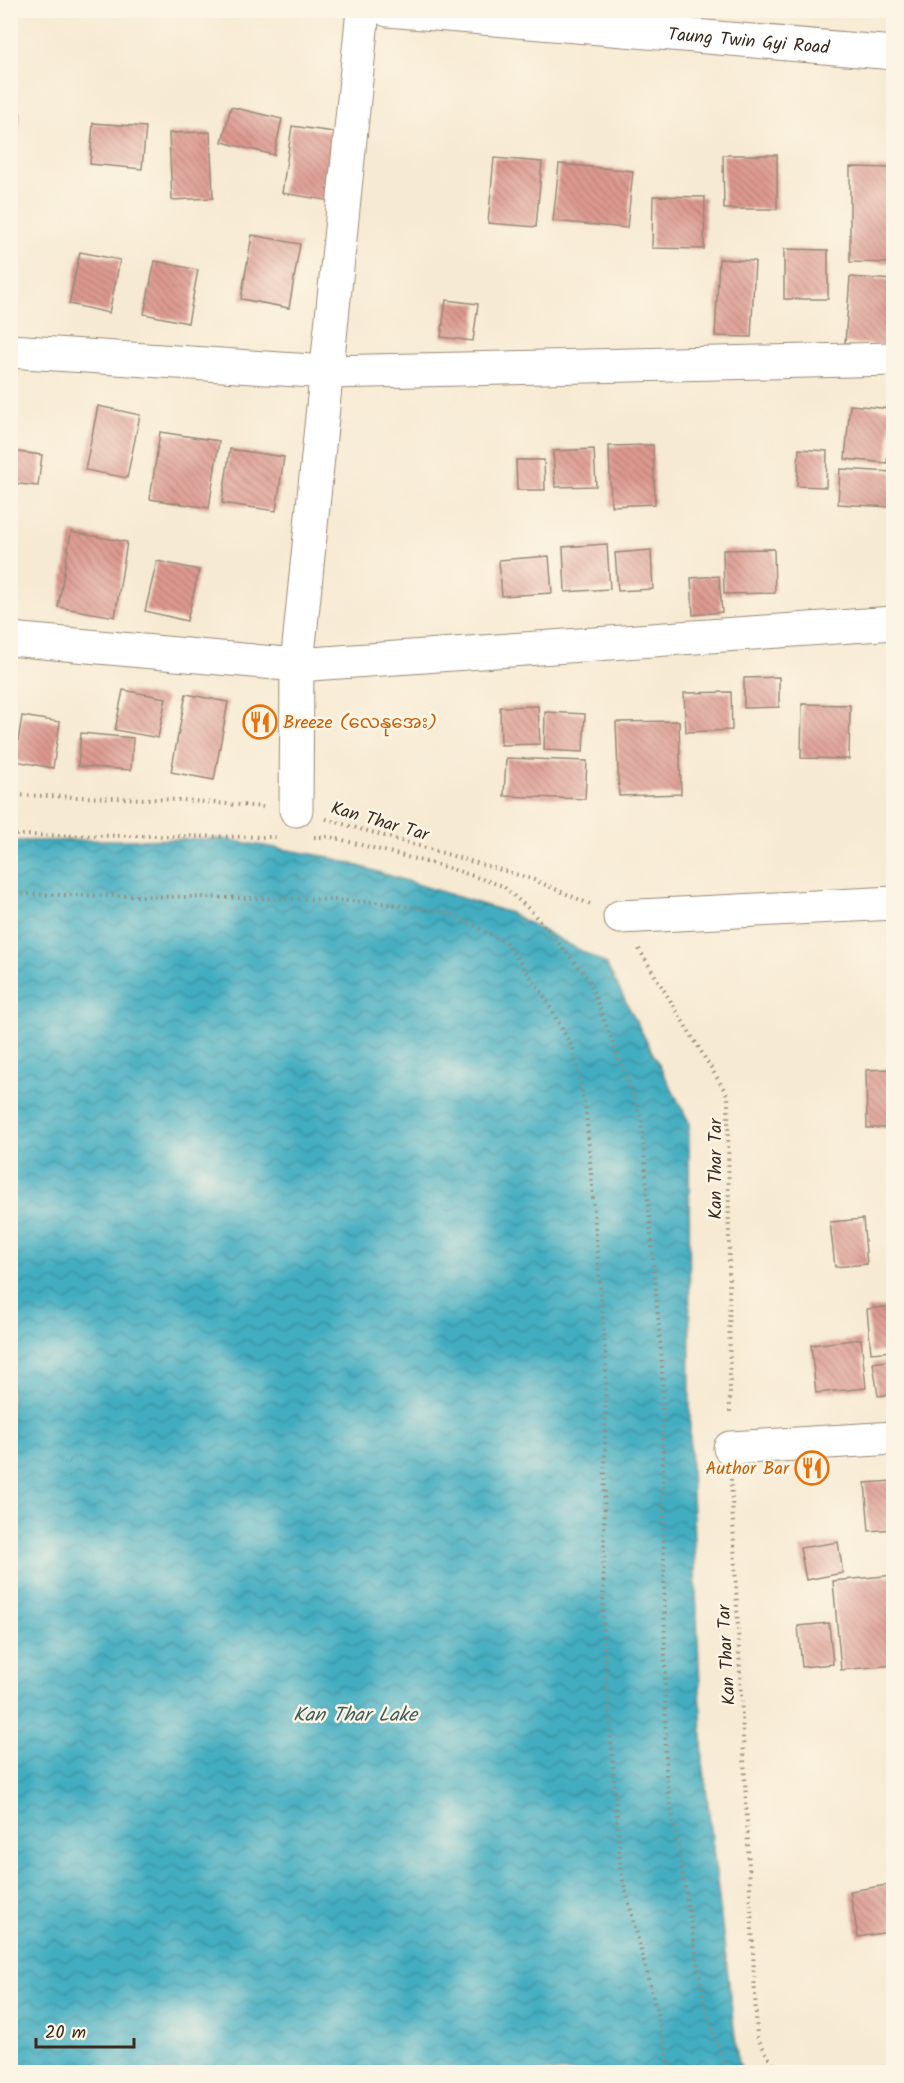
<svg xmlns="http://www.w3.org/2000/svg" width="904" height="2083" font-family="Kalam,'Noto Sans Myanmar',sans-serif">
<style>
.water{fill:url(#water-waves);stroke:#3e6c70;stroke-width:1.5}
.building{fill:url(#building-back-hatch)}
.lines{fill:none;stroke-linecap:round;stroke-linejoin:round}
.minor-casing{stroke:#998a78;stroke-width:35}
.trunk-casing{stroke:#998a78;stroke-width:35}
.path{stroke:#998a78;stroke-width:4;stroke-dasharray:1.5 4.5;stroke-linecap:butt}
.minor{stroke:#fff;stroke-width:33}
.trunk{stroke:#fff;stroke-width:33}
.labels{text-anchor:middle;stroke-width:5;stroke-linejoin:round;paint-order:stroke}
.street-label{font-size:18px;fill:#3b2a1e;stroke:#fcf5e5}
.food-label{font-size:18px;fill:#c56008;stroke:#fcf5e5;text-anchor:start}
.water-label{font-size:20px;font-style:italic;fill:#3e5e5f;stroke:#fcf5e5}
</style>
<defs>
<pattern id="water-waves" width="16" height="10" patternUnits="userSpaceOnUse" patternTransform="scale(1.5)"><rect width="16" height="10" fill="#42adc1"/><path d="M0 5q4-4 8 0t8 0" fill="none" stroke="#388d9c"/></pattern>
<pattern id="building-back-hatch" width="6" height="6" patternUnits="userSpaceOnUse" patternTransform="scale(1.5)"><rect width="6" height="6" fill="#dd998f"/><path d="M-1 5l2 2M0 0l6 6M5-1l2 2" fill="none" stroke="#b47d74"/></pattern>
</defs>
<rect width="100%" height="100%" fill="#fcf5e5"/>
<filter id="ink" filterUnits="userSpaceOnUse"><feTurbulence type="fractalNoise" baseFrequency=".0167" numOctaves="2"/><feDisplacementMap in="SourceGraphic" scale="12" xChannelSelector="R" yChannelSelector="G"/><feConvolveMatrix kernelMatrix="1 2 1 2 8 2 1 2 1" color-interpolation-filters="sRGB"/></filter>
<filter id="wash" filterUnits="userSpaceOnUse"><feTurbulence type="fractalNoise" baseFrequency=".008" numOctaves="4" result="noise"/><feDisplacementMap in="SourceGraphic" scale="24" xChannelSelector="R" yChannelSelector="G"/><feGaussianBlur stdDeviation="1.35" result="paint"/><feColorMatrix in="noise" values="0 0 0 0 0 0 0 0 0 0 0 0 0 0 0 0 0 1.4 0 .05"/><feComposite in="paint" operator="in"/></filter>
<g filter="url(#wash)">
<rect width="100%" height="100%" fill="#f7ead3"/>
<path class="water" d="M223,839l106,18 181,56 96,51 83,158 1,322 13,318 35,300 6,10h-733v-1231z"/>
<g id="blocks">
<path class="building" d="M231,107l51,12 -8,36 -52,-13z
M10,112l10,1 -4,41 -6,-1z
M93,123l53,4 -4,42 -52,-5z
M292,126l55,8 -10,68 -55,-9z
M210,132l3,66 -41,2 -3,-67z
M723,155h54v54h-53z
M494,158l48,4 -6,65 -48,-4z
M559,164l74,7 -6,57 -74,-7z
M850,167l44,1v95l-44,-1z
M653,196l52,1 -1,52 -52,-1z
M252,235l48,9 -11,64 -48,-9z
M784,249l44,1v49h-44z
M80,252l40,8 -11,53 -40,-9z
M719,259l36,2 -4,76 -36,-1z
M155,261l43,9 -10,53 -44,-9z
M850,277l44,3v66l-49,-3z
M446,300l32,4 -5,37 -32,-4z
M850,405l42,4 -5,54 -42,-4z
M98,406l42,9 -13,63 -42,-8z
M160,432l59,9 -10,67 -59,-9z
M653,445l2,59 -44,2 -2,-60z
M230,449l54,8 -8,54 -54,-8z
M594,449l2,37 -41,1 -2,-36z
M799,449l28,2 -1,36 -29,-1z
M10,451l32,4 -4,31 -28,-3z
M516,460h28l1,30h-28z
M840,469l53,3 -2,35 -53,-3z
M71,532l56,10 -12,75 -57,-10z
M607,544l3,45 -45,3 -2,-45z
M774,549l1,44 -51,1 -1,-44z
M651,550l2,39 -35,2 -3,-38z
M549,556l3,37 -50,3 -3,-36z
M157,561l42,9 -12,51 -42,-10z
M719,576l3,36 -29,3 -2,-37z
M779,677v30l-35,1v-30z
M123,690l43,8 -8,40 -43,-8z
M731,692l1,38 -46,2 -2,-39z
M186,694l42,8 -14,78 -43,-8z
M802,704l48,1 -1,54 -48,-1z
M538,706l2,38 -39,1 -1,-38z
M545,712l40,2 -2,38 -39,-2z
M22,716l38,6 -7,46 -38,-7z
M679,721l2,73 -62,2 -3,-74z
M81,733l52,5 -2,32 -53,-4z
M506,758l81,3 -2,38 -81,-3z
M893,1069l1,59h-27l-1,-58z
M863,1219l4,45 -32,3 -5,-45z
M894,1306v45l-23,2 -4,-44z
M861,1339l5,49 -50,5 -5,-48z
M894,1360v34l-16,2 -5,-33z
M894,1481v48l-25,2 -4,-48z
M838,1542l5,31 -37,7 -6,-32z
M894,1575v90l-53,5 -8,-89z
M829,1623l4,41 -31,3 -4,-41z
M894,1884v47l-36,6 -8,-46z"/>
</g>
</g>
<g filter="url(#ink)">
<use href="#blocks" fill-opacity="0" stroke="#998a78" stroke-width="1.5"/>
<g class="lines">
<defs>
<path id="minor" d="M10,351l317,21 567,-13
M10,639l287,26 597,-42
M296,810l1,-145 66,-655
M620,917l274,-14
M730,1448l164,-10"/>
<g id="trunk">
<path id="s1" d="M388,10l506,43"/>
</g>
</defs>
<use href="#minor" class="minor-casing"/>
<use href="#trunk" class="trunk-casing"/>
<path class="path" d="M10,795l172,5 81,7
M326,819l206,60 60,26
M10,835l267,2
M314,837h17l118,31 54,18 28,25 57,67 53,139 21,247 4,413 39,230 22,65
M10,894l297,5 68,3 76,11 55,30 37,51 30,55 13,62 20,250 -3,271 18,240 51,200
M639,949l89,147 2,319
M731,1479l26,558 20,35"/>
<use href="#minor" class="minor"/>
<use href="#trunk" class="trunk"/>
</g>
</g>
<defs>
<symbol id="restaurant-ring" viewBox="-11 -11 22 22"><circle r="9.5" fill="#fcf5e5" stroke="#e8710a" stroke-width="1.5"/><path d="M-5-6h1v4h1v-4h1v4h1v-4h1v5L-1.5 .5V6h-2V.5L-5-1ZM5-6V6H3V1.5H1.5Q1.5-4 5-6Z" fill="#e8710a"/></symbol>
</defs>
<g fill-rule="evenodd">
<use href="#restaurant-ring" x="241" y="703" width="38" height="38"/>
<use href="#restaurant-ring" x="793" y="1449" width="38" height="38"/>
</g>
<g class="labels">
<g class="street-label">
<text dy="6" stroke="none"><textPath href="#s1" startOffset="362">Taung Twin Gyi Road</textPath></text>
<text transform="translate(380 821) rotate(16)" y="6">Kan Thar Tar</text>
<text transform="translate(715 1169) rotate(-90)" y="6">Kan Thar Tar</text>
<text transform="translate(726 1655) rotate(-93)" y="6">Kan Thar Tar</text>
</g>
<g class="food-label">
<text x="283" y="728">Breeze (လေနုအေး)</text>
<text x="789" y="1474" text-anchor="end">Author Bar</text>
</g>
<g class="water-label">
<text x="355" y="1721">Kan Thar Lake</text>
</g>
</g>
<rect width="904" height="2083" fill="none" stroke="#fcf5e5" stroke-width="36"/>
<path d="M36 2038v9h98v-9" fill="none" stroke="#3b2a1e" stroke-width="3"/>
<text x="45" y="2038" font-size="18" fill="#3b2a1e" stroke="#fcf5e5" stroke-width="4.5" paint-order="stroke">20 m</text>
</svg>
